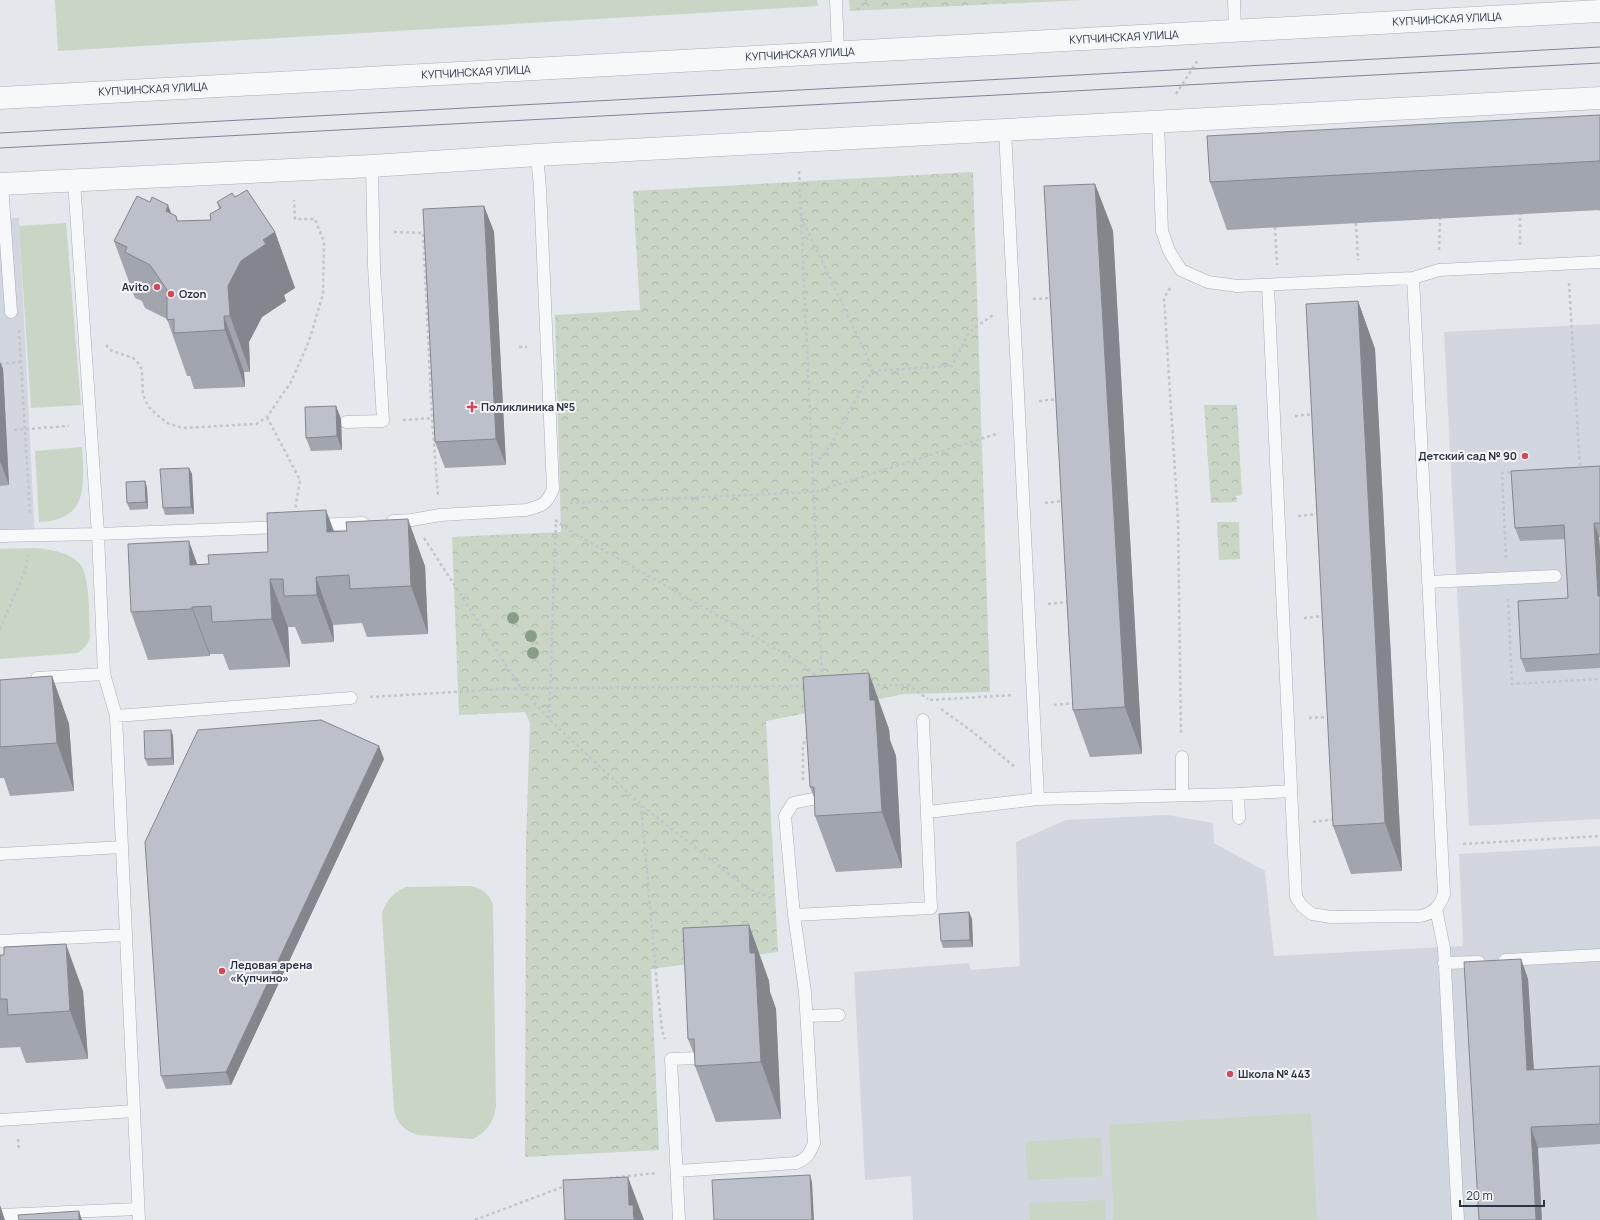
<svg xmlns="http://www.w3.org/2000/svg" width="1600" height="1220" font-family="Manrope,sans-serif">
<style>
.built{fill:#d2d6de}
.green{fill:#c9d6c5}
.park{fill:url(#park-crowns)}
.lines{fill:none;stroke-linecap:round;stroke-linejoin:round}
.lane-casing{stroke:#a9aeb7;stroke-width:13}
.street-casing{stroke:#a9aeb7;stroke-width:23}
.path{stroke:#c2c5cb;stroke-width:2.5;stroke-dasharray:3 3;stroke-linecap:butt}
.lane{stroke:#f7f8fa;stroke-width:12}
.street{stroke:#f7f8fa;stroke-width:22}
.tram{stroke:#7d8696;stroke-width:1}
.tree{fill:#899d89}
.wall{fill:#a1a5ae}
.shaded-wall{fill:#83868d}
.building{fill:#bbc0ca;stroke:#83868d}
.poi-dot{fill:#d1495b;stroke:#f4f6f9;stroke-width:1.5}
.labels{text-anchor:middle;stroke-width:4;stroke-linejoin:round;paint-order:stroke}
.street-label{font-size:11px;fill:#2b3445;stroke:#f4f6f9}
.poi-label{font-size:11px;font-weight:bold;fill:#2b3445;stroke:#f4f6f9;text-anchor:start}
</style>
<defs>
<pattern id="park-crowns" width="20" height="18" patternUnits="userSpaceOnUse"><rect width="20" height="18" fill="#c9d6c5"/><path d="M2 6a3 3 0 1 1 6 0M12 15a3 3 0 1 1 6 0" fill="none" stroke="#adb8ab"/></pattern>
</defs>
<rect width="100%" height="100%" fill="#e4e7ec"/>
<path class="built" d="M19,218l16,322 -35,1v-322z
M1600,324v495l-131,7 -25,-494z
M1167,815l46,8 1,20 51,28 9,85 189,-10 -4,-92 141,-8v374h-687l-2,-44 -46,4 -11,-208 115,-9 2,7 49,-4 -4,-124 50,-22z"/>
<path class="green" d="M55,0h762l1,6 -760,45z
M66,223l15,182 -50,3 -12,-182z
M82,447c2,38 7,73 -43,75l-4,-71z
M34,548c15,1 40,5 48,19 8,14 7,54 8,71l-4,8 -8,7 -78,6v-110z
M468,886c13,1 21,7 25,19l3,201c-2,15 -9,26 -23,33l-55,-4c-13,-4 -21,-11 -24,-25l-12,-196c4,-14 11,-21 24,-27z
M1311,1113l6,107h-203l-5,-95z
M1101,1137l2,39 -75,4 -3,-38z
M1105,1200l1,20h-76l-1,-17z"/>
<path class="park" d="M849,0h233l-232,11z
M973,172l17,520 -86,2 -138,27 12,231 -127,17 8,181 -134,7 1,-314 4,-120 -5,-11 -66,3 -7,-178 109,-5 -6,-217 85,-5 -7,-119z
M1204,405h33l5,90 -6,1 1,6 -26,1z
M1217,522h22l1,37 -21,1z"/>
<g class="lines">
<defs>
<path id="lane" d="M836,0l2,52
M1234,0l1,31
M1158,122l4,109 7,20 12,19 27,12 29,4 176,-8 26,-8 161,-8
M1005,130l33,669
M74,181l24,353 6,140 12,42 23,504
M2,184l9,128
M1268,285l28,612 6,9 10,8 19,3 90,-1c13,-3 19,-10 23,-22l-31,-616
M346,422l37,-1 -9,-155 -2,-100
M393,521l19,-1 28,-5 86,-5c16,-4 21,-6 27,-21l-13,-301 -3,-33
M315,525l48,-2
M0,536l98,-2 185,-7
M1428,582l127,-6
M37,678l67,-4
M116,716l235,-18
M1182,757v38
M1238,794l1,24
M928,812l110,-13 200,-5 53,-3
M0,854l122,-7
M1436,909l8,39 14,272
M794,915l137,-7 -8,-188
M0,941l126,-6
M1505,960l95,-5
M1444,963l35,-1
M807,1016l32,-1
M0,1120l134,-9
M677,1171l119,-8c11,-4 14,-10 18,-20l-9,-151 -11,-77 -9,-99 8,-13 24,-5
M0,1215l138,-6
M679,1220l-8,-161 27,-1"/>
<path id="street" d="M0,98l1600,-87
M0,184l372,-18 165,-11 1063,-57"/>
</defs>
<use href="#lane" class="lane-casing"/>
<use href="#street" class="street-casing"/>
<path class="path" d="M857,10l10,-10
M1176,94l22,-34
M799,171l23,507
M1600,210v1
M801,217l67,141 4,13 -42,75 -17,21
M1356,223l2,37
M1275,227l2,38
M394,232l29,1 9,185 6,77
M1520,245v-31
M1439,250l1,-32
M1569,283l11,186
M1170,288l-6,10 14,221 3,217
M1033,299l19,-1
M19,330l11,184
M106,345l6,6 21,7 6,6 3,6 1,25 5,11 9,9 12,9 14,4 73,-4 11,-7 24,-35 18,-41 14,-47 1,-52 -9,-23h-20l-1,-19
M519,347h8
M0,364l21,-2
M872,371l80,-5 17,-34 24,-17
M1039,401l19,-2
M1295,416l19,-2
M267,417l33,63 -5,30
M403,420l29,-2
M14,430l55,-4
M570,503l244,-11 185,-59
M1045,503l18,-2
M1298,516l21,-2
M555,520l17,12 232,133 14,13
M424,538l97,150 28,31 92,86 106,83 26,11
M1506,558l-4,-85 12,-1
M1508,599l4,85 88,-5
M1048,604l21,-2
M1304,618l21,-2
M0,629l25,-58 3,-16
M871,685h37l20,14
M370,697l151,-9 286,-2
M930,700l83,-5
M1054,705l21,-2
M941,709l32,23 43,36
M1309,718l21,-1
M549,719l7,-198
M803,780v-35l5,-10
M641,805l16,180 5,45 3,9
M1313,822l23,-3
M1463,844l137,-8
M18,1139l1,12
M610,1178l46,-5
M475,1220l90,-34"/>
<use href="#lane" class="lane"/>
<use href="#street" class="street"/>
<path class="tram" d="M0,133l1600,-86
M0,148l1600,-85"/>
</g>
<g class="tree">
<circle cx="513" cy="618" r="6"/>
<circle cx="531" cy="636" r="6"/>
<circle cx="533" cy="653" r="6"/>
</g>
<path class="wall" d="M1600,115v95l-373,20 -17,-48z
M1095,184l18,47 29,523 -52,3 -17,-47z
M235,197l40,35 20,56 -11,7 2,6 -24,16 -13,25 1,30h-6l1,15 -51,2 -4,-13h-3l-20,-57 -22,-11 -3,-7 -7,-3 -21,-57 36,-39 18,3 3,8 5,3 2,5 33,-1 8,-12 -2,-6z
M484,206l10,26 12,233 -61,3 -10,-26z
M1358,301l17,48 27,522 -51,3 -18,-48z
M0,362l3,7 6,116 -9,1z
M336,406l5,13 1,31 -31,1 -5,-13z
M1600,466v71h-1l1,14v117l-74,4 -5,-13 47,-61 -3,-59 -45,2 -5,-13z
M189,468l3,6 2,40 -29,1 -2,-7z
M145,481l2,7 1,21 -18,1 -3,-7z
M334,531l91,35 3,68 -61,3 -5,-14 -29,2 1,17 -32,2 -7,-17h-7l2,40 -61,3 -6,-16h-13v2l-62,4 -17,-48 66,-48h12l59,-12z
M52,676l17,48 5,67 -64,5 -6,-18h-4v-98z
M889,729l1,11 6,16 6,112 -66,4 -21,-56v-16l-5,-13z
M171,730l2,6 1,29 -26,1 -3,-7z
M384,759l-153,326 -65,4 -5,-13z
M969,912l3,7 1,28 -30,1 -2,-7z
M749,925l20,56 1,11 6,17 5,110 -65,3 -21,-56v-9l-7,-18z
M0,955l83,36 5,68 -62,4 -6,-16 -20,1z
M1521,959l7,20 6,91 66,-4v78l-62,4 -59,72z"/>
<path class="shaded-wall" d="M1095,184l18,47 29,523 -17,-47z
M168,205l20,56 -22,-50z
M484,206l10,26 12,233 -10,-26z
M275,232l20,56 -11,7 2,6 -24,16 -13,25 1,30 -20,-56 -2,-30 13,-25 22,-21z
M1358,301l17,48 27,522 -17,-48z
M224,316l20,56 1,15 -20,-57z
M0,362l3,7 6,116 -9,-24z
M336,406l5,13 1,31 -5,-14z
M189,468l3,6 2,40 -3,-7z
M145,481l2,7 1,21 -2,-7z
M326,510l18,48 -17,-26z
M408,519l17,47 3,68 -17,-48z
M1594,523l5,14 1,14v50l-2,-5z
M189,541l17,48 -16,-24z
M316,577l17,48 1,17 -17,-47z
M270,579l18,48 2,40 -18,-48z
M192,607l18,47v2l-18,-47z
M869,673l20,56 1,11 6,16 6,112 -20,-56 -12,-112z
M52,676l17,48 5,67 -17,-48z
M171,730l2,6 1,29 -2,-7z
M379,746l5,13 -153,326 -5,-13z
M969,912l3,7 1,28 -3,-7z
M749,925l20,56 1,11 6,17 5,110 -20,-57 -11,-109z
M66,944l17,47 5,68 -18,-48z
M1521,959l7,20 7,111 -8,-20z
M1531,1127l7,21 4,72h-6z
M810,1175l2,7 2,38h-2z
M628,1177l16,43h-10l-5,-15z
M0,1205l5,15h-5z
M79,1211l3,9h-3z"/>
<path class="building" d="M1600,115v46l-390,21 -3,-46z
M1095,184l30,523 -52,3 -29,-524z
M247,190l28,42 -12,8 3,4 -25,17 -13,25 2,30h-6l1,14 -51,3v-14l-7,1v-30l-17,-25 -25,-13 2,-5 -13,-6 23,-45 13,6 2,-5 16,8 -2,6 10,5 1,5 34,-1 -1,-6 11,-6 -4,-6 15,-9 3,4z
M484,206l12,233 -61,3 -12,-233z
M1358,301l27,522 -52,3 -27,-522z
M336,406l1,30 -31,2 -1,-31z
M1600,466v57h-6l4,73h2v58l-79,5 -3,-58 50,-3 -4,-73 -49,3 -4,-57z
M189,468l2,39 -28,1 -3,-39z
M145,481l1,21 -19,1 -1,-21z
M326,510l1,22 20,-1 -1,-9 62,-3 3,67 -61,3 -1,-14 -33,2 1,18 -33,1 -1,-17h-13l2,40 -60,3 -1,-16 -19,1v2l-61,3 -3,-68 61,-3 1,24 19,-1 -1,-9 60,-3 -1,-39z
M869,673l1,27h5l7,112 -67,4 -1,-29h-4l-7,-110z
M52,676l5,67 -57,4v-67z
M321,720l58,26 -153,326 -65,4 -16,-234 53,-112z
M171,730l1,28 -27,1 -1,-28z
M969,912l1,28 -29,1 -2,-27z
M749,925l1,28h5l6,109 -66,4 -1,-27h-6l-5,-111z
M66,944l4,67 -62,4 -1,-16h-7v-44h4v-8z
M1521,959l6,111 73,-4v58l-69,3 5,93h-57l-15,-258z
M810,1175l2,45h-98l-2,-40z
M628,1177l1,28h4l1,15h-69l-2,-40z
M79,1211v9h-60l-1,-5z"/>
<g class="poi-dot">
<circle cx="157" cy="287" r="4"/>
<circle cx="171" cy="294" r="4"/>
<path d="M470 401h4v4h4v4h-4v4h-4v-4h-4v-4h4z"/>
<circle cx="1525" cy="456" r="4"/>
<circle cx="222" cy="971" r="4"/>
<circle cx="1230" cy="1074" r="4"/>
</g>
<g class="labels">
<g class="street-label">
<text transform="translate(1447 19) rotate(-3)" y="4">КУПЧИНСКАЯ УЛИЦА</text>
<text transform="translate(1124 37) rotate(-3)" y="4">КУПЧИНСКАЯ УЛИЦА</text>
<text transform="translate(800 54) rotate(-3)" y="4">КУПЧИНСКАЯ УЛИЦА</text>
<text transform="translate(476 72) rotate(-3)" y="4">КУПЧИНСКАЯ УЛИЦА</text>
<text transform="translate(153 89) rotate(-3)" y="4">КУПЧИНСКАЯ УЛИЦА</text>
</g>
<g class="poi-label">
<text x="149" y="291" text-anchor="end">Avito</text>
<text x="179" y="298">Ozon</text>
<text x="481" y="411">Поликлиника №5</text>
<text x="1517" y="460" text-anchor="end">Детский сад № 90</text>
<text x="230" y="969">Ледовая арена<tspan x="230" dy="13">«Купчино»</tspan></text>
<text x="1238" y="1078">Школа № 443</text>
</g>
</g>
<path d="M1460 1200v6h84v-6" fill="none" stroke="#2b3445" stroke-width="2"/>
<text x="1466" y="1200" font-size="12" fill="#2b3445" stroke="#f4f6f9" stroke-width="3" paint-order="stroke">20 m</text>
</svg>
